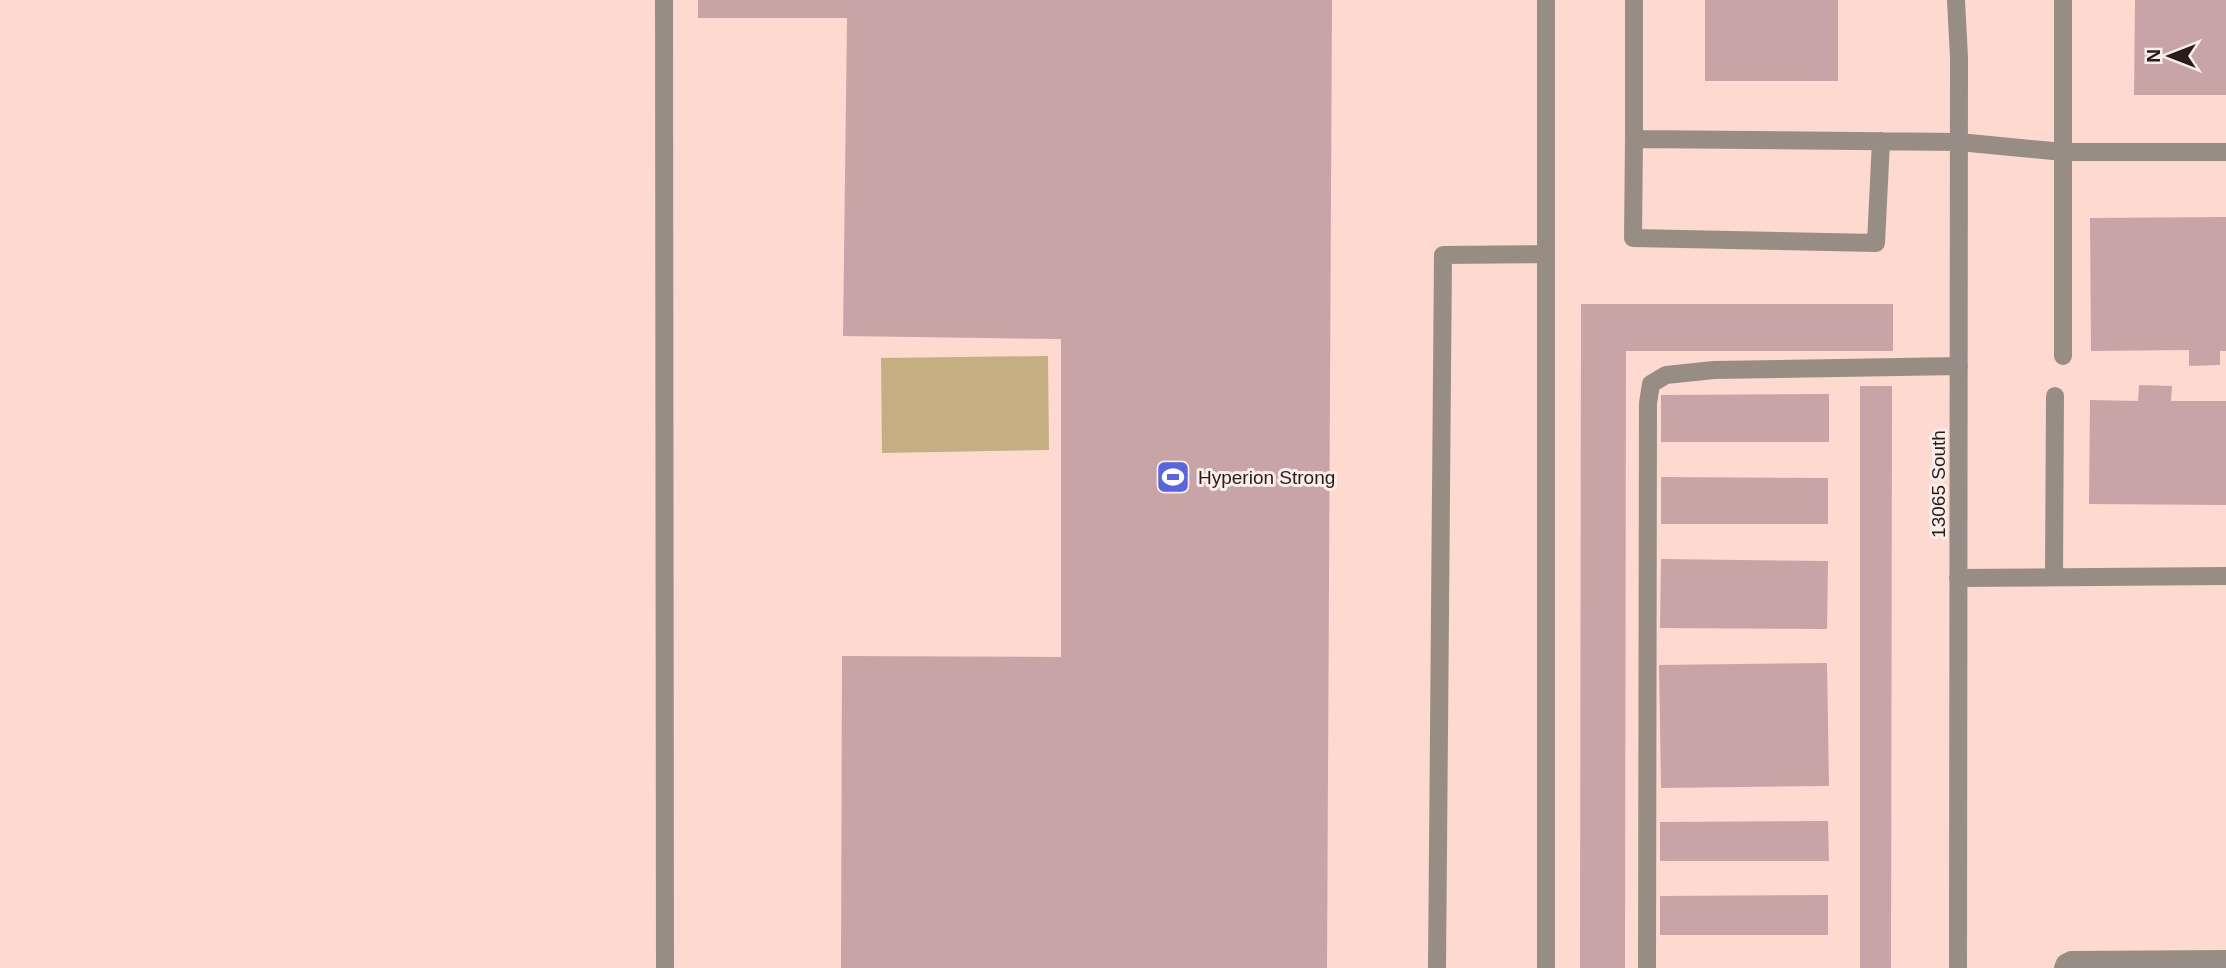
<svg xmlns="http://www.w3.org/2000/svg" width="2226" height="968" font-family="Helvetica,sans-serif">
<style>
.green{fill:#c5af82}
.building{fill:#c8a4a7}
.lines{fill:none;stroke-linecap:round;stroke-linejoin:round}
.minor{stroke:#988d84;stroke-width:18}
.labels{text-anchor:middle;stroke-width:6;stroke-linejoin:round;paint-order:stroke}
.poi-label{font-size:19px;fill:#291c19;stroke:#faece8;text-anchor:start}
.street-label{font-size:19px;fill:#291c19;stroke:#faece8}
</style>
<rect width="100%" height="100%" fill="#fdd9cf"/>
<path class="green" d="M1048,356l1,94 -167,3 -1,-95z"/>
<path class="building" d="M698,0h634l-5,968h-486l1,-312 219,1v-318l-218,-3 4,-318h-149z
M1705,0h133v81h-133z
M2135,0h91v95h-92z
M2226,217v134h-6v14l-31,1v-16l-98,1 -1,-133z
M1581,304h312v47h-267l-1,617h-45z
M2139,385l33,1 -1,15h55v104l-137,-1 1,-104 48,1z
M1860,386h32l-1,582h-31z
M1829,394v48h-168v-47z
M1661,477l167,1v46h-167z
M1661,559l167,2 -1,68 -167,-1z
M1827,663l2,123 -168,2 -2,-123z
M1828,821l1,40h-169v-39z
M1828,895v40h-168v-39z"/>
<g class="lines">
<path class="minor" d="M664,0l1,968
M1634,0v139l325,3 104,10h163
M1956,0l3,58 -1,910
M2063,0v356
M1634,139l-1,99 243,5 5,-102
M2054,577l1,-181
M1958,578l268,-2
M1437,968l6,-713 102,-1
M1546,968v-968
M1647,968l1,-565 3,-19 15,-9 48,-5 245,-4
M2063,968l2,-5 6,-3 155,-1"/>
</g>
<defs>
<symbol id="stadium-square" viewBox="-11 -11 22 22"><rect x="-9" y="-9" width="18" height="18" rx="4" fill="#5a65dc" stroke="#faece8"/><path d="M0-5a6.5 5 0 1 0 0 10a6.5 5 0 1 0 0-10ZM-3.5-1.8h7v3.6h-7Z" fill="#fff"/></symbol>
</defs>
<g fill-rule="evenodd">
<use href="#stadium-square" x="1154" y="458" width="38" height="38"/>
</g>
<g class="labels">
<g class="poi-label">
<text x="1198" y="484">Hyperion Strong</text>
</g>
<g class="street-label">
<text transform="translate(1938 484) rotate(-90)" y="7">13065 South</text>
</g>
</g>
<g transform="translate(2170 56) rotate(270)" stroke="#faece8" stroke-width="5" paint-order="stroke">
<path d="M0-5L12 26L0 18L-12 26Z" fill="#291c19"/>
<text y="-10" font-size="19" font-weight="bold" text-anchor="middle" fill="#291c19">N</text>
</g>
</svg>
